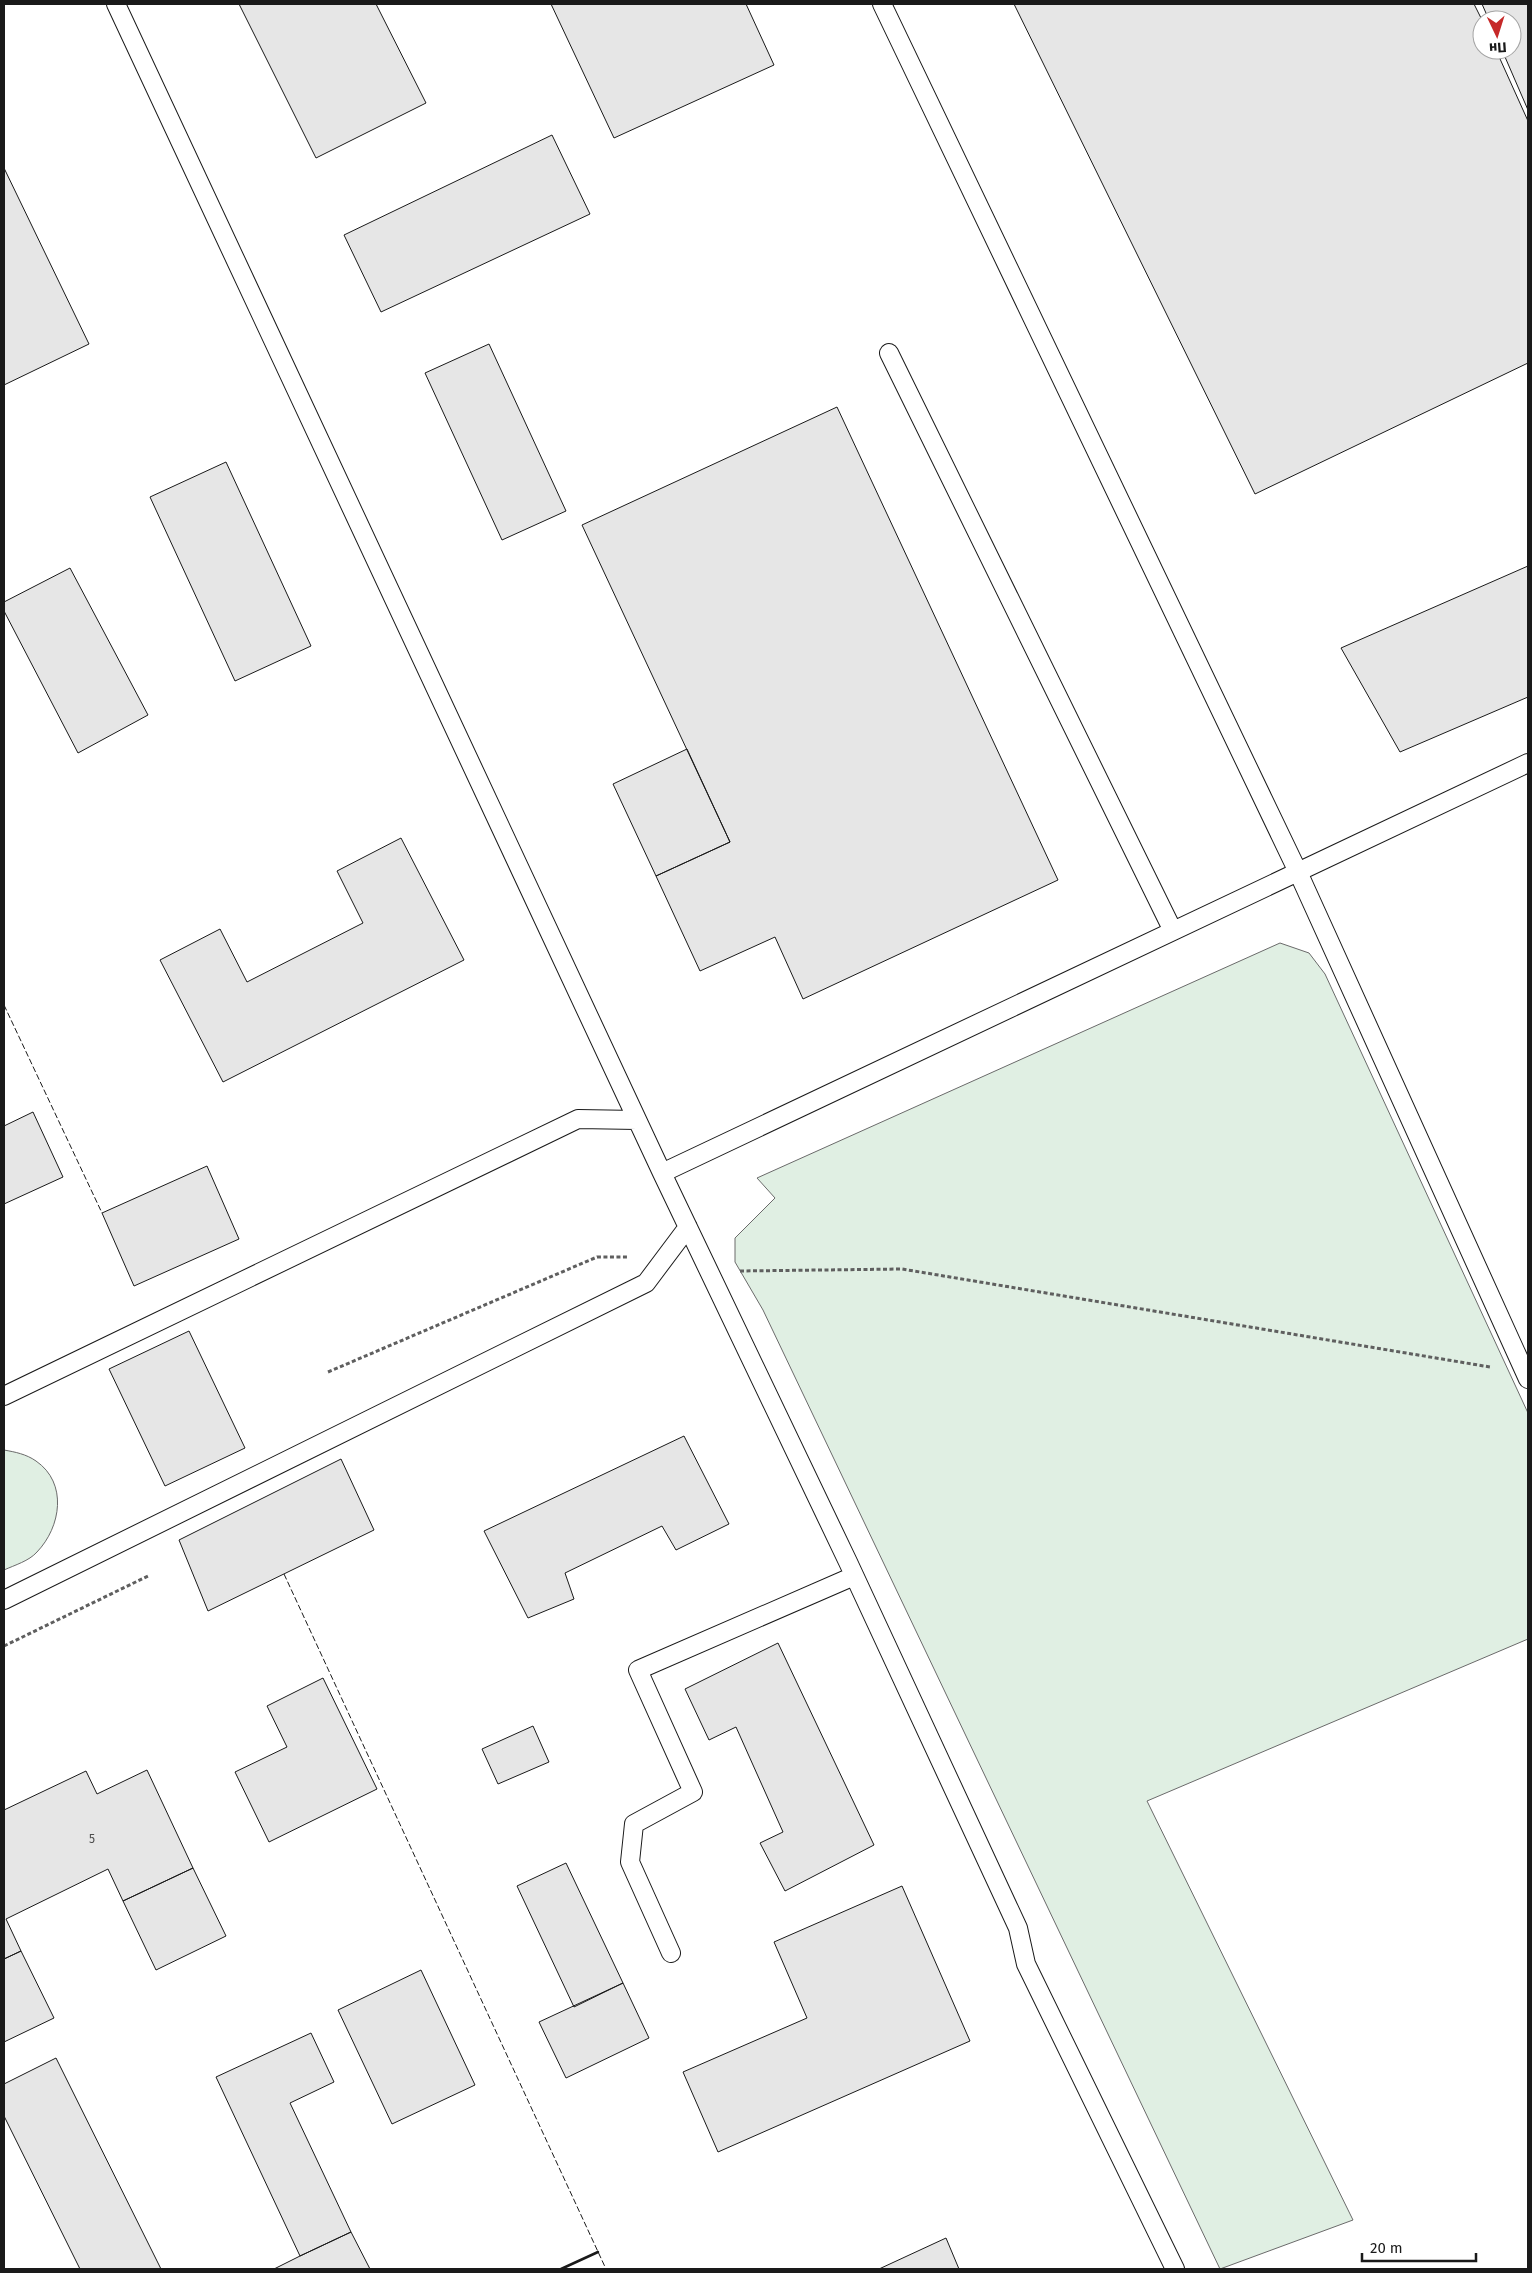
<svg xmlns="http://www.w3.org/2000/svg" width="1532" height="2273" font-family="'Fira Sans',sans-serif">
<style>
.green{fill:#e0efe3;stroke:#6a6a6a}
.building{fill:#e6e6e6;stroke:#1a1a1a}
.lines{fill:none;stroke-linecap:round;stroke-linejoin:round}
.service-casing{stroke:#1a1a1a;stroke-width:20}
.path{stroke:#5f5f5f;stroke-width:3;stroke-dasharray:4 2.5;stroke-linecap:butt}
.service{stroke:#fff;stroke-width:18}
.fence{stroke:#1a1a1a;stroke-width:1;stroke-dasharray:6 2.5;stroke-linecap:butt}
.wall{stroke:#1a1a1a;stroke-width:2.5}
.labels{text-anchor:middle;stroke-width:4;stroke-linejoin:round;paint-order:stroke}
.number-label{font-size:12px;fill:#4d4d4d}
</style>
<rect width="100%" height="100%" fill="#fff"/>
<path class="green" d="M1280,943l29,10 16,21 203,439v226l-381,162 206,419 -133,49 -457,-959 -28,-48v-24l40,-40 -18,-20z
M4,1450c11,2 22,4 32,11 32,22 25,66 1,91 -8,9 -22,13 -33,18z"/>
<path class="building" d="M239,4h137l50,99 -110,55z
M551,4h195l28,61 -160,73z
M1014,4h460l8,16v30h14l32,71v242l-273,131z
M1482,4h46v106l-26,-60h10v-30h-23z
M552,135l38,79 -209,98 -37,-77z
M4,168l85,176 -85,41z
M489,344l77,167 -64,29 -77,-167z
M837,407l221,473 -255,119 -28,-62 -75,34 -44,-95 74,-34 -148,-317z
M226,462l85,184 -76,35 -85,-184z
M1528,566v131l-128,55 -59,-104z
M70,568l78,147 -70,38 -74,-142v-9z
M687,749l43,93 -74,34 -43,-92z
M401,838l63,122 -241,122 -63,-122 60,-31 27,53 116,-59 -26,-52z
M33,1112l30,65 -59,27v-78z
M207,1166l32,73 -105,47 -32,-73z
M189,1331l56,117 -80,38 -56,-117z
M684,1436l45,88 -53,26 -14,-24 -97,47 9,26 -46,19 -44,-87z
M341,1459l33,71 -166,81 -29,-71z
M778,1643l96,202 -89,46 -25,-48 23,-11 -47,-105 -27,13 -24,-51z
M323,1678l54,111 -108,53 -34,-70 52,-25 -20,-41z
M533,1726l16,36 -51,22 -16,-35z
M147,1770l46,98 -70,33 -15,-32 -102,50 15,32 -17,8v-149l82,-39 11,23z
M566,1863l57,120 -49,24 -57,-121z
M193,1868l33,68 -70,34 -33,-69z
M902,1886l68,155 -252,111 -35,-80 124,-54 -33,-76z
M21,1951l33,67 -50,24v-83z
M421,1970l54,115 -83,39 -54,-114z
M623,1983l26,55 -83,40 -27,-56z
M311,2033l23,49 -44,21 61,129 -51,24 -84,-179z
M56,2058l105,211h-81l-76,-153v-32z
M351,2232l19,37h-96l26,-13z
M946,2238l13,31h-80z"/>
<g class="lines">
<defs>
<path id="service" d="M116,4l546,1169 186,389 170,366 8,36 149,305
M882,4l416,868 230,507
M889,353l284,578
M662,1173l866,-410
M4,1396l574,-277 59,1
M4,1600l642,-317 42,-56
M671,1953l-41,-91 4,-38 59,-32 -55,-122 216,-94"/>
</defs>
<use href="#service" class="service-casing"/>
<path class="path" d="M740,1271l162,-2 588,98
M328,1372l269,-115h32
M4,1646l144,-70"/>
<use href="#service" class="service"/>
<path class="fence" d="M4,1005l98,208
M284,1574l322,695"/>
<path class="wall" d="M561,2269l37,-17"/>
</g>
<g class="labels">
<g class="number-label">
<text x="92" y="1843">5</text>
</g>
</g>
<rect width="1532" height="2273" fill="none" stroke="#1a1a1a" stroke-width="10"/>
<g transform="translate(1497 35) rotate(176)"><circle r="24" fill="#ffffff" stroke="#a3a3a3"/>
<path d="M0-4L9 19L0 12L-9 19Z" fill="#c62828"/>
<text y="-8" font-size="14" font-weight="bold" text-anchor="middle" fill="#1a1a1a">Пн</text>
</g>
<path d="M1362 2253v8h114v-8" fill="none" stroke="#1a1a1a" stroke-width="2.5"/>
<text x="1370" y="2253" font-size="15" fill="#1a1a1a" stroke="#ffffff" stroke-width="4" paint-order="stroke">20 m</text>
</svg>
